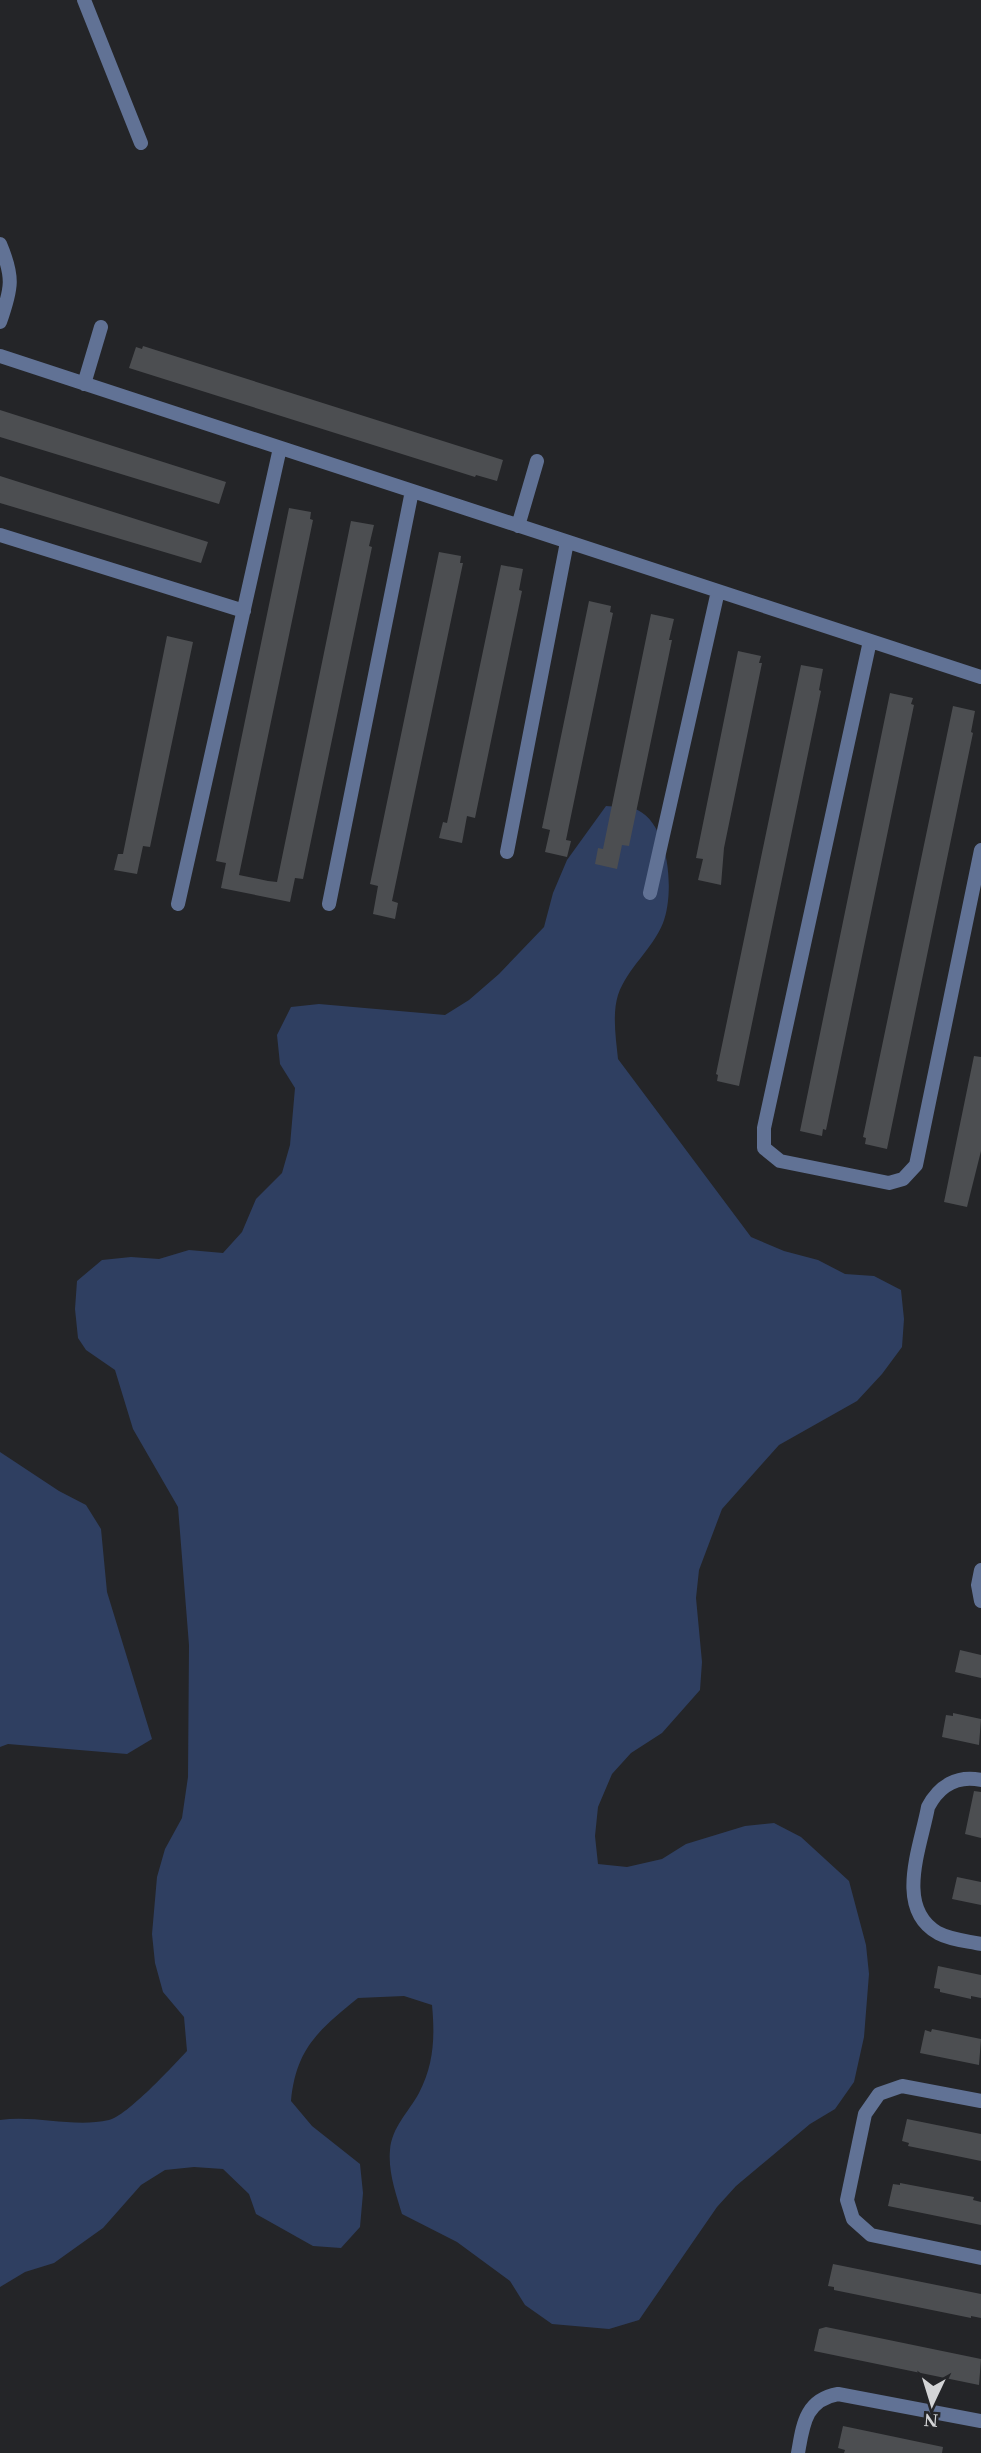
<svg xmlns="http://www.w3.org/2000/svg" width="981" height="2453" font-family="Georgia,serif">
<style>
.green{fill:#2f3f61}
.building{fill:#4c4e51}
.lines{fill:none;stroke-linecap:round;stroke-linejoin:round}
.minor{stroke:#617295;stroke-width:14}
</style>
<rect width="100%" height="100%" fill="#242528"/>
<path class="green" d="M606,806c8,1 19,0 27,2 37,12 42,85 30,115 -11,27 -35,44 -45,72 -6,19 -2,44 0,64l133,178 33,14 34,9 27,14 29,2 27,14 3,29 -2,28 -20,27 -25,27 -78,44 -57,64 -23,61 -3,28 6,64 -2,28 -38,43 -31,20 -19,21 -14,33 -3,29 3,28 29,3 35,-8 24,-15 59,-18 29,-3 27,14 48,44 17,64 3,29 -5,63 -10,45 -19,27 -25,15 -74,62 -19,21 -78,113 -30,9 -57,-5 -27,-19 -15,-24 -53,-39 -55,-28c-6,-20 -14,-42 -12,-64 2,-23 18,-37 29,-57 15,-29 16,-56 13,-88l-28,-9 -46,2c-39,32 -62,50 -67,103l21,25 48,38 3,29 -3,34 -19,21 -28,-2 -57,-32 -7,-20 -26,-25 -29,-2 -29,3 -24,15 -38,43 -49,35 -29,9 -25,15v-167c36,-5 74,8 109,0 18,-4 64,-54 78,-69l-3,-34 -21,-25 -8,-29 -3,-29 5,-57 8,-28 17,-31 6,-41 1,-132 -11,-138 -45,-78 -18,-59 -29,-20 -8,-12 -3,-29 2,-28 25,-21 29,-3 28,2 30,-9 34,3 19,-21 14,-33 26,-26 8,-28 5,-57 -15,-24 -3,-29 14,-28 28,-3 126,11 24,-15 30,-26 45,-47 9,-34 14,-33z
M0,1452l59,39 27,14 15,24 6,63 45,147 -25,15 -119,-10 -8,3z"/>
<path class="building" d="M143,346l360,114 -6,21 -21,-6 -1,2 -346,-109 7,-21 6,2z
M0,410l226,72 -7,22 -219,-67z
M0,476l208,66 -7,21 -201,-60z
M289,508l22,4 -1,7 3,1 -74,355 29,6 9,1 74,-361 23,4 -5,21 3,1 -69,332 -8,-1 -5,24 -69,-14 5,-25 -10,-2z
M439,552l22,4 -1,7h3l-71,338 6,2 -3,16 -22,-5 5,-28 -8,-2z
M501,565l22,4 -4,21 3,1 -47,227 -8,-2 -5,27 -23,-5 4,-16 4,1z
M589,601l22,5 -1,6 3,1 -47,227 5,1 -4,16 -22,-5 5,-22 -8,-2z
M651,614l23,5 -5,21h3l-43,206 -7,-1 -5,24 -22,-5 3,-16 5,1z
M167,636l26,6 -43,205 -7,-1 -6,28 -23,-4 4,-16h5z
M738,651l23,5 -2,7h3l-38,185 -3,37 -23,-5 5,-21 -7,-1z
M801,665l22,4 -4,21 2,1 -82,395 -22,-5 1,-6 -2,-1z
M890,693l23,5 -2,6 3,1 -88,425 -3,-1 -1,7 -22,-5z
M953,706l22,5 -4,21 2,1 -86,416 -22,-5 1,-6 -3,-1z
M974,1056l7,1v94l-14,56 -23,-5z
M960,1650l21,5v23l-26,-6z
M953,1713l28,6 -2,26 -37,-8 4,-22 7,1z
M974,1791l7,1v46l-16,-4z
M957,1877l24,5v23l-29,-6z
M938,1966l43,9v23l-10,-2v3l-31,-7v-3l-6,-1z
M932,2029l49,10 -2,26 -59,-12 5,-23 6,2z
M907,2119l74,15v27l-73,-15 1,-3 -7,-2z
M900,2183l74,14 -1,3 8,2v23l-93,-19 5,-22 7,1z
M833,2264l148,30v24l-10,-2v2l-137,-28v-3l-6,-1z
M826,2327l155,32 -2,26 -165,-34 5,-22z
M843,2426l100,21 -1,6h-98l1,-3 -7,-2z"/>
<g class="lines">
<path class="minor" d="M84,0l57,143
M0,244c14,33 12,44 0,78
M0,356l981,321
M84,384l17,-57
M518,526l19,-65
M0,535l244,76
M870,641l-106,487v20l16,13 109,22 14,-4 13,-14 65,-315
M507,852l60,-310
M650,893l68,-302
M178,904l102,-456
M329,904l83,-413
M981,1570l-3,15 3,16
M981,1780c-24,-5 -42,6 -53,27 -7,39 -34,101 10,126 13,7 29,8 43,11
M981,2101l-79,-15 -23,8 -14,20 -18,86 6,19 18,16 110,23
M798,2453c5,-28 7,-53 40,-59l143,27"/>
</g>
<g transform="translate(932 2404) rotate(184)" stroke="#242528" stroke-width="5" paint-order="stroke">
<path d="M0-5L12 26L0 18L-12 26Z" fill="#d3d4d6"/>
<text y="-10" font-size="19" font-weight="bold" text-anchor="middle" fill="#d3d4d6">N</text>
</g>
</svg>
